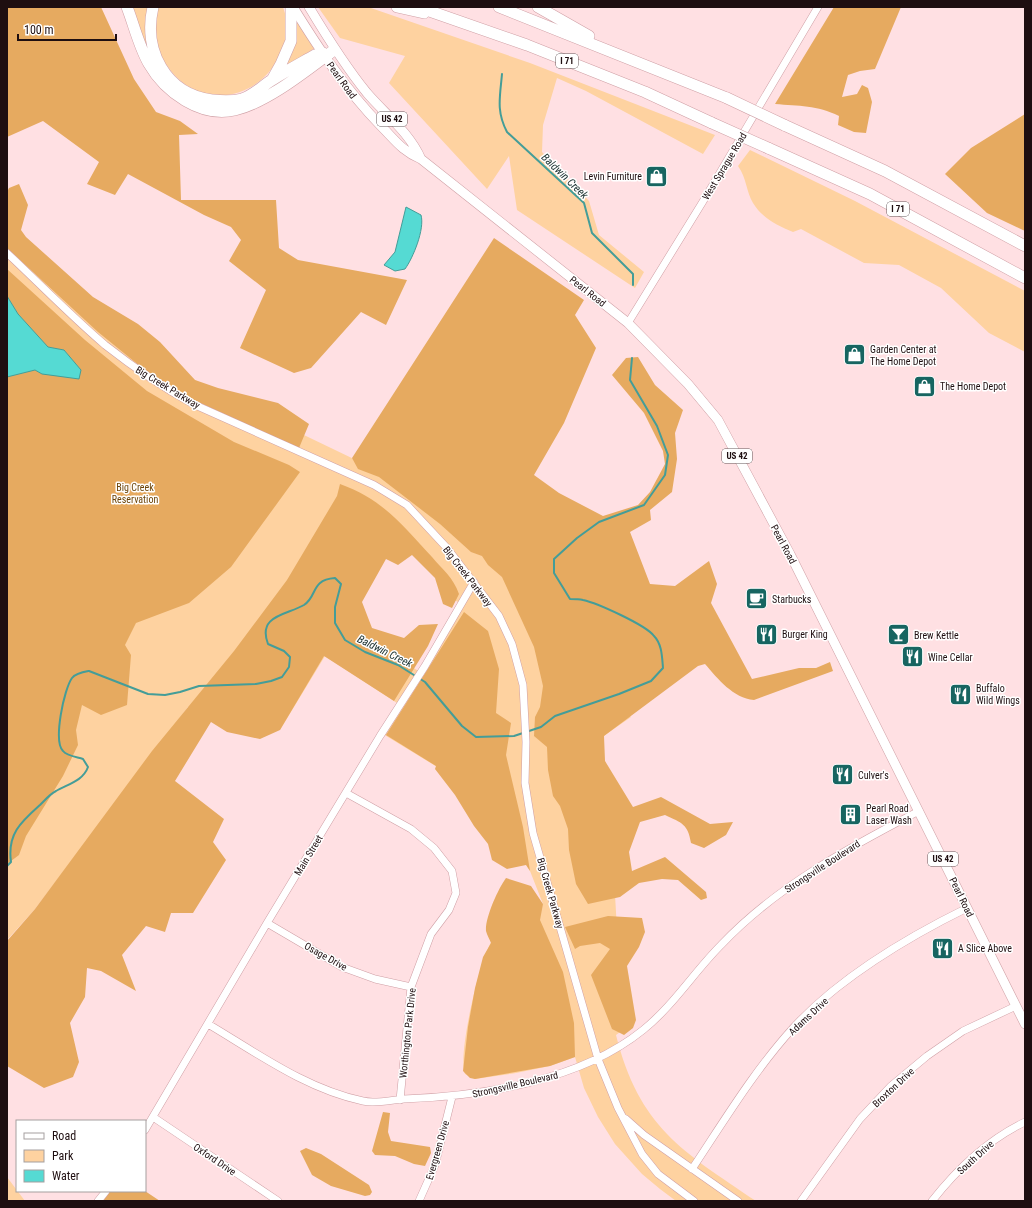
<svg xmlns="http://www.w3.org/2000/svg" width="1032" height="1208" font-family="'Roboto Condensed',sans-serif">
<style>
.green{fill:#fed2a0;fill-rule:evenodd}
.forest{fill:#e6aa60}
.water{fill:#55dad3;stroke:#449d98}
.lines{fill:none;stroke-linecap:round;stroke-linejoin:round}
.stream{stroke:#449d98;stroke-width:2}
.minor-casing{stroke:#cf9fa5;stroke-width:8}
.major-casing{stroke:#cf9fa5;stroke-width:10}
.highway-casing{stroke:#cf9fa5;stroke-width:12}
.minor{stroke:#fff;stroke-width:7}
.major{stroke:#fff;stroke-width:9}
.highway{stroke:#fff;stroke-width:11}
.highway-bridge-casing{stroke:#cf9fa5;stroke-width:12;stroke-linecap:butt}
.highway-bridge{stroke:#fff;stroke-width:11}
.labels{text-anchor:middle;stroke-width:3;stroke-linejoin:round;paint-order:stroke}
.shield{fill:#fff;stroke:#625658;stroke-width:1}
.shield-label{font-size:9px;font-weight:bold;fill:#1e0e10}
.street-label{font-size:10px;fill:#1e0e10;stroke:#fff}
.poi-label{font-size:10px;fill:#1e0e10;stroke:#fff;text-anchor:start}
.park-label{font-size:10px;fill:#6c4408;stroke:#fff}
.water-label{font-size:11px;font-style:italic;fill:#182f2e;stroke:#fff}
</style>
<rect width="100%" height="100%" fill="#ffe0e3"/>
<path class="green" d="M129,7h21l3,55z
M158,7h125c2,7 5,14 5,21 0,10 -4,19 -9,29 -23,45 -81,53 -111,10 -6,-7 -10,-15 -13,-24 -2,-12 0,-25 3,-36z
M318,7h50l162,56 185,72 -12,19 -117,-63 -29,-13 -14,47 -1,27 47,49 10,34 45,37 -9,16 -118,-78 -8,-54 -22,33 -98,-106 16,-27 -65,-18z
M295,18l20,30 -31,19z
M750,150l105,51 170,90v61l-36,-19 -48,-45 -42,-23 -35,-2 -63,-34 -8,3c-15,-6 -31,-14 -40,-29 -7,-12 -6,-24 -15,-37z
M7,229l188,151 36,20 127,61 117,85 156,171 -33,23 10,30 9,160 17,92 -18,13c23,92 66,116 140,166h-80l-16,-12 -18,-15 -27,-30 -17,-27 -14,-29 -9,-31 -25,9 -34,7 -41,6 -10,-5c-8,-18 15,-117 28,-135 6,-8 39,-28 50,-35l-13,-33 -14,-24 -74,-77 -59,-36 17,-29 -75,-49 -45,74 -38,-24 -54,1 -153,202 -28,31zM398,532l55,67 8,5 -41,68 -75,-48z
M7,1177l18,24h-18z"/>
<path class="forest" d="M7,7h94l33,72 22,33 24,9 18,13 -19,1 2,65h95l3,48 19,12 109,20 -21,45 -25,-13 -50,56 -17,5 -54,-25 26,-58 -37,-29 12,-21 -10,-13 -27,-12 -76,-41 -13,21 -28,-11 12,-22 -56,-41 -36,16z
M834,7h67l-26,62 -15,2 -12,4 -6,22 15,-3 5,-9 6,3 4,14 -6,31 -12,-1 -16,-7 1,-9c-22,-11 -40,-10 -64,-12z
M1025,114v117l-38,-18 -42,-39 26,-26z
M19,184l9,21 -7,25 5,7 67,60 45,27 22,18 35,38 23,8 60,15 31,21 -10,24 -114,-52 -39,-25 -48,-39 -91,-84v-56l2,-4z
M494,238l90,62 -9,15 21,33 -32,75 -30,52 25,18 44,23 35,-11 12,-13 15,-28 -2,-13 -19,-38 -32,-38 14,-17 12,-1 17,28 28,25 -8,23 2,26 -5,33 -22,18 1,10 -21,12 20,52 25,2 34,-25 8,23 -6,19 41,76 47,-11h17l14,-6 3,9 -79,29c-21,-2 -36,-21 -49,-36l-7,2 -94,70 1,25 28,46 28,-10 49,27 23,-2 -7,13 -22,13 -13,-5c-3,-19 -9,-20 -26,-28l-25,7 -11,30 3,19 33,-14 41,35 1,6 -6,2 -23,-20 -16,-1 -23,4 -19,14 -32,7 -12,-20 -7,-34 -1,-21 -8,-23 -7,-10 -5,-26 -1,-23 -13,-11 1,-19 5,-10 3,-21 -9,-39 -32,-70 -14,-12 -6,-9 -11,-4 -31,-28 -61,-47 -21,-8 -6,-11z
M7,269l78,71 62,51 87,51 55,23 11,7 -69,95 -42,36 -53,20 -11,22 6,10 -4,50 -26,10 -19,-10 -6,25 2,15 -15,31 -37,60 -7,19 -12,9v-487l28,-7 7,4 39,-4 -17,-20 -16,-3 -30,-33 -11,-18z
M340,484c44,16 62,41 92,73 11,13 21,20 27,37l-7,14 -9,-4 -8,-26 -23,-23 -14,10 -12,-6 -24,43 10,26 32,10 15,-13 19,-1 -10,22 -34,55 -70,-45 -44,74 -20,9 -33,-7 -16,-10 -36,59 49,38 -11,23 13,18 -33,53h-22l-6,19 -19,-6 -24,29 14,36 -35,-20 -14,-3 -2,29 -15,26 9,39 -6,15 -29,11 -37,-22v-125l28,-32 117,-158 82,-100 53,-71 50,-84z
M464,612l24,19 11,38 -3,44 15,10 -5,32 17,72 7,44 -4,-6 -19,4 -15,-9 -4,-16 -14,-18 -19,-31 -20,-26 1,-3 -50,-31z
M506,878l25,8 12,18 -3,16 23,52 11,51 1,34 -25,9 -75,13 -5,-1 -7,-7 5,-44 7,-39 8,-31 8,-14c-1,-3 -4,-8 -5,-12 -1,-13 12,-42 20,-53z
M608,916l34,2 3,14 -6,15 -12,19 9,54 -3,8 -9,7 -12,-6 -21,-54 19,-26 -10,-6 -20,3 -5,3 -10,-22z
M383,1112l7,1 -2,19 3,9 39,6 1,6 -6,13 -11,-2 -19,-8 -20,-1 -3,-4z
M306,1148l15,6 48,31 3,7 -2,3 -5,1 -34,-10 -19,-11 -12,-24z
M110,1191h35l15,10h-57z"/>
<path class="water" d="M406,207l15,8c4,14 -8,43 -16,54l-10,2 -11,-6 11,-13z
M7,296l11,18 30,33 16,3 17,20 -2,9 -37,-5 -7,-4 -28,7z"/>
<g class="lines">
<path class="stream" d="M502,74c-2,23 -6,37 5,58l77,71 8,30 41,41v11
M7,866l4,-4c-4,-28 10,-40 29,-57 5,-5 10,-11 16,-14 12,-7 27,-10 32,-24l-5,-8c-6,-2 -16,-3 -20,-8 -10,-10 1,-62 9,-73 4,-5 11,-6 17,-7l59,23 17,1 15,-3 19,-6 57,-2 15,-3 11,-4 7,-10 1,-10 -6,-6 -16,-7c-11,-29 19,-29 36,-39 14,-9 6,-25 31,-27l6,6 -6,23v16l10,17 20,12 33,13 27,17 37,44 14,11 38,-1 27,-9 14,-11 64,-22 32,-13 12,-13c-1,-11 -1,-24 -9,-32 -8,-11 -57,-33 -71,-36 -4,-1 -9,-1 -13,-1l-16,-26v-14l23,-21 22,-16 45,-17 21,-30 3,-20 -11,-29 -27,-46 2,-22"/>
<defs>
<path id="minor" d="M7,253c33,31 64,63 98,92 28,22 57,42 88,59l181,81 33,20 40,43 52,68 13,28 11,41 3,57 -1,41 8,50 65,226 20,49 24,46 16,20 36,27
M628,323l74,-120 116,-196
M346,793l65,36 23,19 18,23 4,22 -7,17 -18,24 -20,53 -11,113
M267,923l75,44 33,12 36,8
M208,1024c49,29 98,65 155,77 12,3 28,-1 41,-2 78,-3 176,-18 239,-69 30,-24 51,-58 78,-85 56,-59 127,-97 198,-134
M153,1117l125,84
M626,1119l18,16 94,66
M145,1130l122,-207 113,-187 45,-70 49,-84
M692,1169c32,-48 62,-98 101,-141 45,-49 115,-91 174,-120
M98,1201l8,-10
M419,1201l16,-36 17,-68
M801,1201l59,-82 31,-33 36,-30 36,-25 53,-25
M932,1201c26,-33 55,-61 93,-79"/>
<path id="major" d="M293,7c26,42 53,83 88,119 14,14 21,25 40,33l207,164 60,61 30,36 72,134 235,470
M309,7c18,30 36,59 58,86 19,22 42,39 54,66"/>
<path id="highway" d="M127,7c7,18 12,40 22,57 16,28 52,54 86,46 33,-8 72,-40 99,-60
M153,7c-10,43 12,87 59,93 10,1 19,2 30,-1 12,-4 20,-13 30,-19 14,-9 29,-17 43,-25l8,-2
M397,7l27,6
M418,7l109,38 118,47 67,31
M499,7l228,91
M538,7l51,29
M272,80l9,-16 10,-23v-34
M784,125l101,46 140,75
M768,148l102,46 155,84"/>
</defs>
<use href="#minor" class="minor-casing"/>
<use href="#major" class="major-casing"/>
<use href="#highway" class="highway-casing"/>
<use href="#minor" class="minor"/>
<use href="#major" class="major"/>
<use href="#highway" class="highway"/>
<defs>
<path id="highway-bridge" d="M727,98l57,27
M712,123l56,25"/>
</defs>
<use href="#highway-bridge" class="highway-bridge-casing"/>
<use href="#highway-bridge" class="highway-bridge"/>
</g>
<defs>
<symbol id="shop-square" viewBox="-11 -11 22 22"><rect x="-9" y="-9" width="18" height="18" rx="4" fill="#176561" stroke="#fff"/><path d="M-5-2.5h2.3a2.7 3.5 0 0 1 5.4 0H5L5.5 6h-11ZM-1.5-2.5h3a1.5 2.3 0 0 0-3 0Z" fill="#fff"/></symbol>
<symbol id="cafe-square" viewBox="-11 -11 22 22"><rect x="-9" y="-9" width="18" height="18" rx="4" fill="#176561" stroke="#fff"/><path d="M-5.5-4.5H6V0H3Q3 3.5 0 3.5H-2.5Q-5.5 3.5-5.5 0ZM3-3.2v2h1.7v-2ZM-6 4.5H4V6H-6Z" fill="#fff"/></symbol>
<symbol id="restaurant-square" viewBox="-11 -11 22 22"><rect x="-9" y="-9" width="18" height="18" rx="4" fill="#176561" stroke="#fff"/><path d="M-5-6h1v4h1v-4h1v4h1v-4h1v5L-1.5 .5V6h-2V.5L-5-1ZM5-6V6H3V1.5H1.5Q1.5-4 5-6Z" fill="#fff"/></symbol>
<symbol id="bar-square" viewBox="-11 -11 22 22"><rect x="-9" y="-9" width="18" height="18" rx="4" fill="#176561" stroke="#fff"/><path d="M-6-5H6L.8 .8V4.5H3.5V6h-7V4.5H-.8V.8Z" fill="#fff"/></symbol>
<symbol id="building-square" viewBox="-11 -11 22 22"><rect x="-9" y="-9" width="18" height="18" rx="4" fill="#176561" stroke="#fff"/><path d="M-4-6H4V6H1V3H-1V6H-4ZM-2.5-4.3h1.7v1.8h-1.7ZM.8-4.3h1.7v1.8H.8ZM-2.5-1h1.7V.8h-1.7ZM.8-1h1.7V.8H.8Z" fill="#fff"/></symbol>
</defs>
<g fill-rule="evenodd">
<use href="#shop-square" x="644" y="164" width="25" height="25"/>
<use href="#shop-square" x="842" y="342" width="25" height="25"/>
<use href="#shop-square" x="912" y="374" width="25" height="25"/>
<use href="#cafe-square" x="744" y="586" width="25" height="25"/>
<use href="#restaurant-square" x="754" y="622" width="25" height="25"/>
<use href="#bar-square" x="886" y="622" width="25" height="25"/>
<use href="#restaurant-square" x="900" y="644" width="25" height="25"/>
<use href="#restaurant-square" x="948" y="682" width="25" height="25"/>
<use href="#restaurant-square" x="830" y="762" width="25" height="25"/>
<use href="#building-square" x="838" y="802" width="25" height="25"/>
<use href="#restaurant-square" x="930" y="936" width="25" height="25"/>
</g>
<g class="labels">
<g class="shield">
<rect x="556" y="54" width="22" height="14" rx="3"/>
<rect x="377" y="112" width="30" height="14" rx="3"/>
<rect x="887" y="202" width="22" height="14" rx="3"/>
<rect x="722" y="449" width="30" height="14" rx="3"/>
<rect x="928" y="852" width="30" height="14" rx="3"/>
</g>
<g class="shield-label">
<text x="567" y="64">I 71</text>
<text x="392" y="122">US 42</text>
<text x="898" y="212">I 71</text>
<text x="737" y="459">US 42</text>
<text x="943" y="862">US 42</text>
</g>
<g class="street-label">
<text transform="translate(342 80) rotate(54)" y="4">Pearl Road</text>
<text transform="translate(724 166) rotate(-59)" y="4">West Sprague Road</text>
<text transform="translate(588 291) rotate(38)" y="4">Pearl Road</text>
<text transform="translate(168 387) rotate(31)" y="4">Big Creek Parkway</text>
<text transform="translate(784 544) rotate(62)" y="4">Pearl Road</text>
<text transform="translate(468 576) rotate(52)" y="4">Big Creek Parkway</text>
<text transform="translate(308 855) rotate(-59)" y="4">Main Street</text>
<text transform="translate(822 866) rotate(-33)" y="4">Strongsville Boulevard</text>
<text transform="translate(551 893) rotate(74)" y="4">Big Creek Parkway</text>
<text transform="translate(962 897) rotate(64)" y="4">Pearl Road</text>
<text transform="translate(326 956) rotate(29)" y="4">Osage Drive</text>
<text transform="translate(808 1016) rotate(-43)" y="4">Adams Drive</text>
<text transform="translate(407 1033) rotate(-84)" y="4">Worthington Park Drive</text>
<text transform="translate(515 1084) rotate(-13)" y="4">Strongsville Boulevard</text>
<text transform="translate(893 1087) rotate(-43)" y="4">Broxton Drive</text>
<text transform="translate(437 1150) rotate(-74)" y="4">Evergreen Drive</text>
<text transform="translate(975 1157) rotate(-42)" y="4">South Drive</text>
<text transform="translate(215 1159) rotate(34)" y="4">Oxford Drive</text>
</g>
<g class="poi-label">
<text x="642" y="180" text-anchor="end">Levin Furniture</text>
<text x="870" y="353">Garden Center at<tspan x="870" dy="12">The Home Depot</tspan></text>
<text x="940" y="390">The Home Depot</text>
<text x="772" y="603">Starbucks</text>
<text x="782" y="638">Burger King</text>
<text x="914" y="639">Brew Kettle</text>
<text x="928" y="661">Wine Cellar</text>
<text x="976" y="692">Buffalo<tspan x="976" dy="12">Wild Wings</tspan></text>
<text x="858" y="779">Culver's</text>
<text x="866" y="812">Pearl Road<tspan x="866" dy="12">Laser Wash</tspan></text>
<text x="958" y="952">A Slice Above</text>
</g>
<g class="park-label">
<text x="135" y="491">Big Creek<tspan x="135" dy="12">Reservation</tspan></text>
</g>
<g class="water-label">
<text transform="translate(565 176) rotate(44)" y="4">Baldwin Creek</text>
<text transform="translate(385 651) rotate(26)" y="4">Baldwin Creek</text>
</g>
</g>
<rect width="1032" height="1208" fill="none" stroke="#1e0e10" stroke-width="16"/>
<rect x="16" y="1120" width="130" height="72" fill="#ffffff" stroke="#a59f9f"/>
<rect x="24" y="1133" width="20" height="6" fill="#ffffff" stroke="#a59f9f"/>
<text x="52" y="1140" font-size="12" fill="#1e0e10">Road</text>
<rect x="24" y="1150" width="20" height="12" fill="#fed2a0" stroke="#a59f9f"/>
<text x="52" y="1160" font-size="12" fill="#1e0e10">Park</text>
<rect x="24" y="1170" width="20" height="12" fill="#55dad3" stroke="#a59f9f"/>
<text x="52" y="1180" font-size="12" fill="#1e0e10">Water</text>
<path d="M18 34v6h98v-6" fill="none" stroke="#1e0e10" stroke-width="2"/>
<text x="24" y="34" font-size="12" fill="#1e0e10" stroke="#ffffff" stroke-width="3" paint-order="stroke">100 m</text>
</svg>
